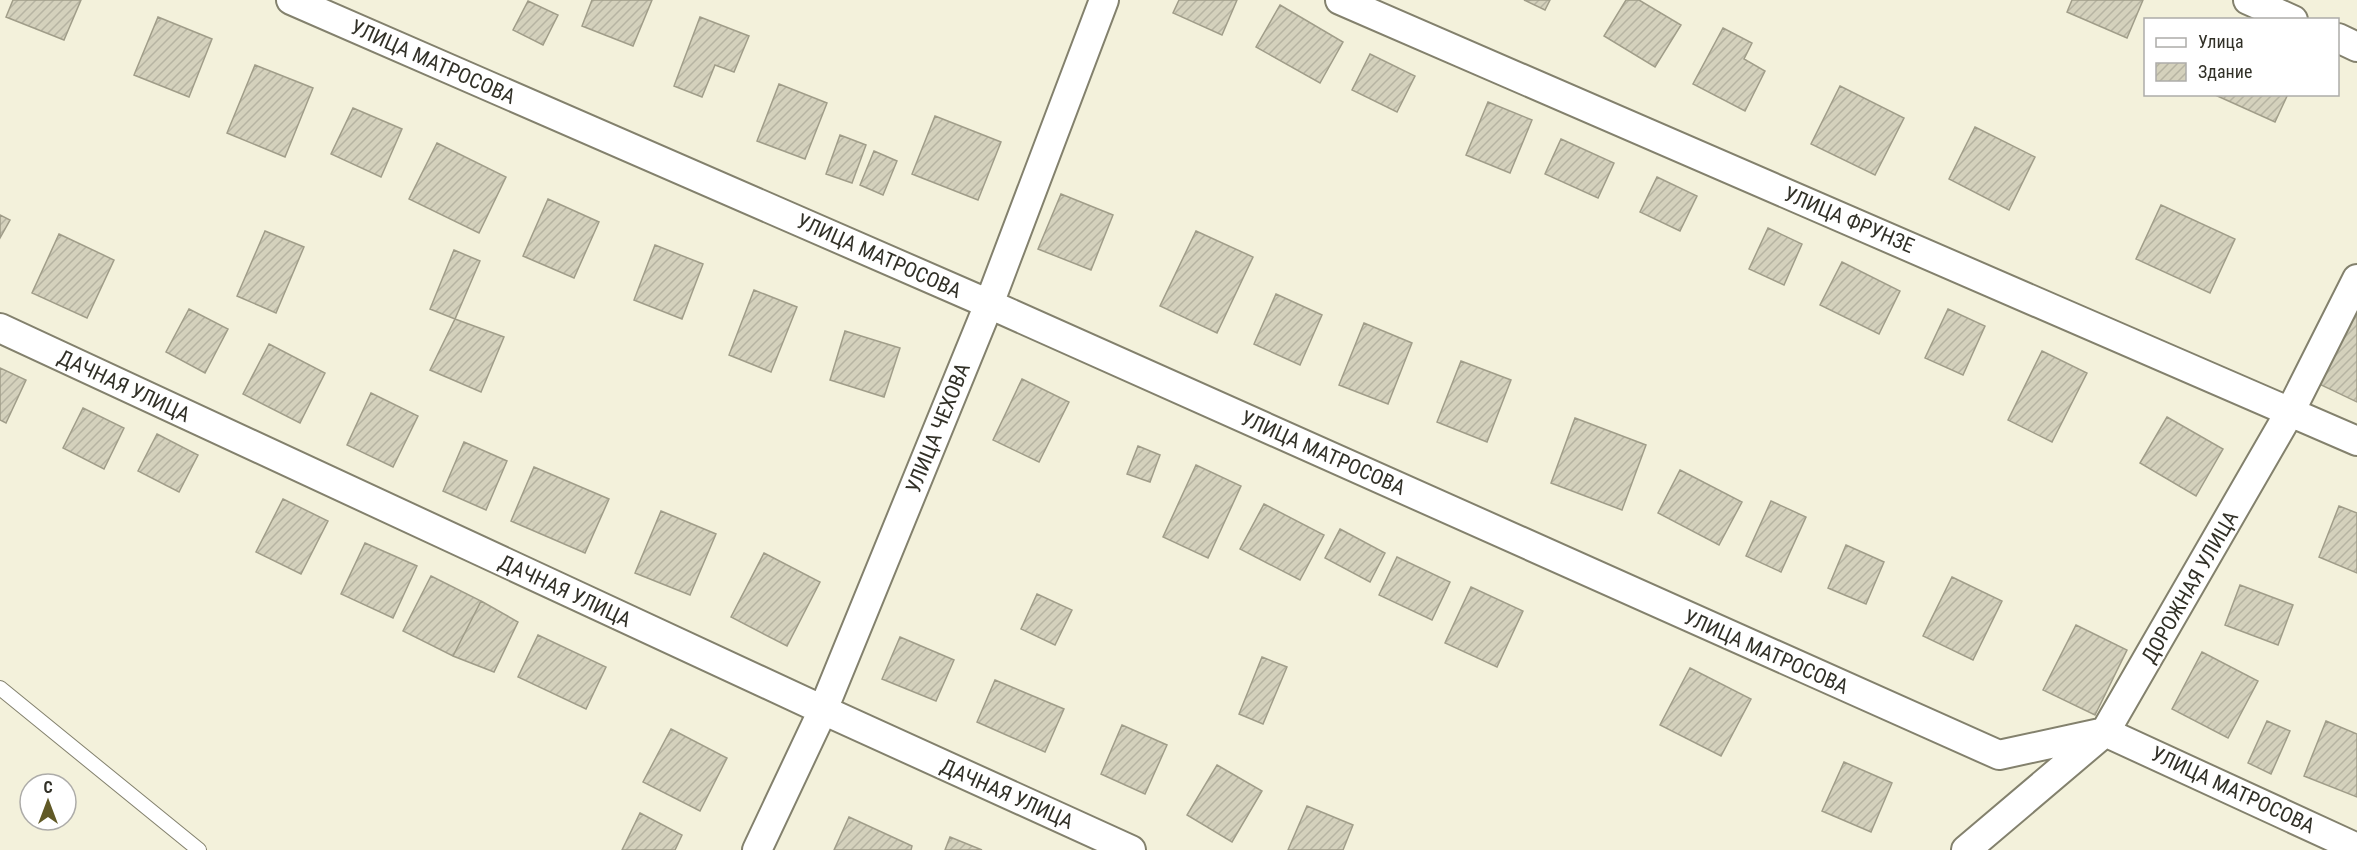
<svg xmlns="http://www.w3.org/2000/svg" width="2357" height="850" font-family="'Roboto Condensed',sans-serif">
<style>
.building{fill:url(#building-hatch);stroke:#a09d89;stroke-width:1.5}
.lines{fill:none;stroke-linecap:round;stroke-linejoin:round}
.service-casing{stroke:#83816d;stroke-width:16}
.minor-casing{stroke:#83816d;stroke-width:32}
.service{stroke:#fff;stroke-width:14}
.minor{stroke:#fff;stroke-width:28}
.labels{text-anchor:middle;stroke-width:4.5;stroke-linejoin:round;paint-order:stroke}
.street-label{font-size:21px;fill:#313027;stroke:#fff}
</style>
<defs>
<pattern id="building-hatch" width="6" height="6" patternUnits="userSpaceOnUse" patternTransform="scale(1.5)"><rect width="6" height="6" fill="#d4d1bc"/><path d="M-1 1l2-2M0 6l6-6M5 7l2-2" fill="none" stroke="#b6b4a2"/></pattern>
</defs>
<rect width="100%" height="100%" fill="#f3f1db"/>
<path class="building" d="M13,0h68l-17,40 -58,-23z
M592,0h60l-19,46 -51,-20z
M1179,0h58l-15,35 -49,-22z
M1524,0h26l-5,10z
M1626,0h13l42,25 -26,42 -51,-31z
M2072,0h71l-16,38 -60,-26z
M528,1l30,14 -15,30 -30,-15z
M1280,5l63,37 -23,41 -64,-36z
M158,17l54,22 -23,58 -55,-22z
M700,17l49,19 -15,36 -19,-7 -13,32 -28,-11z
M1723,28l29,15 -8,16 21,12 -20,40 -52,-27z
M1370,54l45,22 -18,36 -45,-22z
M255,65l58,23 -28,69 -58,-24z
M779,84l48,19 -22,56 -48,-18z
M1840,86l64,32 -29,57 -64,-31z
M2213,94h75l-13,28z
M1488,102l44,18 -22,53 -44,-18z
M353,108l49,21 -21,48 -50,-23z
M935,116l66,26 -23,58 -66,-26z
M1975,127l60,30 -26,53 -60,-31z
M840,135l26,10 -14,38 -26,-9z
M1561,139l53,24 -16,35 -53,-24z
M437,143l69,34 -27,56 -70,-34z
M874,151l23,10 -14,34 -23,-10z
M1657,177l40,19 -17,35 -40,-19z
M1061,194l52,21 -22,55 -53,-21z
M548,199l51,23 -25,56 -51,-22z
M2161,205l74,34 -25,54 -74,-34z
M0,215l10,5 -10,18z
M1768,228l34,16 -18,41 -35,-16z
M265,231l39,16 -28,66 -39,-17z
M1196,231l57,26 -36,76 -57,-27z
M59,234l55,26 -27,58 -55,-25z
M655,245l48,19 -21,55 -48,-19z
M454,250l26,11 -25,58 -25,-10z
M1842,262l58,29 -21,43 -59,-29z
M754,290l43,17 -26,65 -42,-17z
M1276,294l46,21 -22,50 -46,-21z
M2357,306v96l-40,-19z
M189,309l39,20 -23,44 -39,-21z
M1948,309l37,17 -22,49 -38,-17z
M455,319l49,18 -23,55 -51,-22z
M1364,323l48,20 -24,61 -49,-19z
M845,331l55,17 -16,49 -54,-17z
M269,344l56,29 -25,50 -57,-29z
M2042,351l45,22 -35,69 -44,-22z
M1461,361l50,19 -24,62 -50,-20z
M0,368l26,12 -20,43 -6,-3z
M1022,379l47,23 -30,60 -46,-22z
M371,393l47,23 -25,51 -46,-22z
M83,408l41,20 -20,41 -41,-21z
M2167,417l56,32 -27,47 -56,-33z
M1575,418l71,27 -24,65 -71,-27z
M157,434l41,21 -19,37 -41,-21z
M464,442l43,19 -21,49 -43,-19z
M1138,446l22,9 -10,27 -23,-8z
M1196,465l45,21 -33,72 -45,-21z
M534,467l75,32 -24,54 -74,-32z
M1680,470l62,32 -23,43 -61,-32z
M283,499l45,22 -27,53 -45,-22z
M1771,501l35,16 -25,55 -35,-16z
M1264,504l60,31 -24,45 -60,-31z
M2339,506l18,7v60l-38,-16z
M661,511l55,23 -26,61 -55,-22z
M1340,529l45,24 -15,29 -45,-24z
M365,543l52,23 -24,52 -52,-24z
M1846,545l38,17 -18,42 -38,-16z
M764,553l56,29 -33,64 -56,-29z
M1397,557l53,25 -18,38 -53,-25z
M431,576l50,25 -28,55 -50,-25z
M1952,577l50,24 -29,59 -50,-24z
M2240,585l53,20 -15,40 -53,-20z
M1471,587l52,24 -26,56 -52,-24z
M1037,594l35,16 -17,35 -34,-16z
M481,601l37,21 -24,50 -41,-16z
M2076,625l51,25 -32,65 -52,-25z
M538,635l68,32 -20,42 -68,-32z
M900,637l54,23 -18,41 -54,-22z
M2202,652l56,29 -30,57 -56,-29z
M1262,657l25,10 -24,57 -24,-10z
M1690,668l61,31 -30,57 -61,-31z
M995,680l69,29 -19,43 -68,-30z
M2267,721l23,10 -19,43 -23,-11z
M2326,721l31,13v63l-53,-21z
M1122,725l45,20 -22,49 -44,-20z
M671,729l56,29 -27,53 -57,-29z
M1844,762l48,21 -21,49 -49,-21z
M1217,765l45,26 -30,51 -45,-27z
M1307,806l46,19 -10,25h-55z
M640,813l42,22 -7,15h-53z
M849,817l63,29 -1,4h-77z
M950,837l32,13h-37z"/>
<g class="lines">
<defs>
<path id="service" d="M0,688l199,162"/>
<path id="minor" d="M291,0l698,304 1010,451 106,-23 252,116
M1340,0l1017,441
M2248,0l45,20
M2338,38l19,9
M0,328l823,382 308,140
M757,850l66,-140 166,-406 115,-304
M1966,850l139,-118 186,-322 66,-131"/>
</defs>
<use href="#service" class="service-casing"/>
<use href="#minor" class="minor-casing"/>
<use href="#service" class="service"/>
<use href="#minor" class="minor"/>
</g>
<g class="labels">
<g class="street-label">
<text transform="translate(433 62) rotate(24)" y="7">УЛИЦА МАТРОСОВА</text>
<text transform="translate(1849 220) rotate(23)" y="7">УЛИЦА ФРУНЗЕ</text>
<text transform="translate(879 256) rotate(24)" y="7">УЛИЦА МАТРОСОВА</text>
<text transform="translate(124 386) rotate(25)" y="7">ДАЧНАЯ УЛИЦА</text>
<text transform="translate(938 428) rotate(-68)" y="7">УЛИЦА ЧЕХОВА</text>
<text transform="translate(1323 453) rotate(24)" y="7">УЛИЦА МАТРОСОВА</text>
<text transform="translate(2190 587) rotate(-60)" y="7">ДОРОЖНАЯ УЛИЦА</text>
<text transform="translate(565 591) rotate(25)" y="7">ДАЧНАЯ УЛИЦА</text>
<text transform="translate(1766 652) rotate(24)" y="7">УЛИЦА МАТРОСОВА</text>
<text transform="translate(2233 790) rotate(25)" y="7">УЛИЦА МАТРОСОВА</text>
<text transform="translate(1007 794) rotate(24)" y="7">ДАЧНАЯ УЛИЦА</text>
</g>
</g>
<rect x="2144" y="18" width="195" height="78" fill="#ffffff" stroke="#adaca9" stroke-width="1.5"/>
<rect x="2156" y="38" width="30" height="9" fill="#ffffff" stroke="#adaca9" stroke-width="1.5"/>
<text x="2198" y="48" font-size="18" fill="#313027">Улица</text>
<rect x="2156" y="63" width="30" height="18" fill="url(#building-hatch)" stroke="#adaca9" stroke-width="1.5"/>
<text x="2198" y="78" font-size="18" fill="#313027">Здание</text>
<g transform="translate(48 802)"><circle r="28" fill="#ffffff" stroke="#adaca9" stroke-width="1.5"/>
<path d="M0-4.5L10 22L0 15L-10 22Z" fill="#605926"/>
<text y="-9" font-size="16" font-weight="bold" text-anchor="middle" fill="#313027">С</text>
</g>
</svg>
